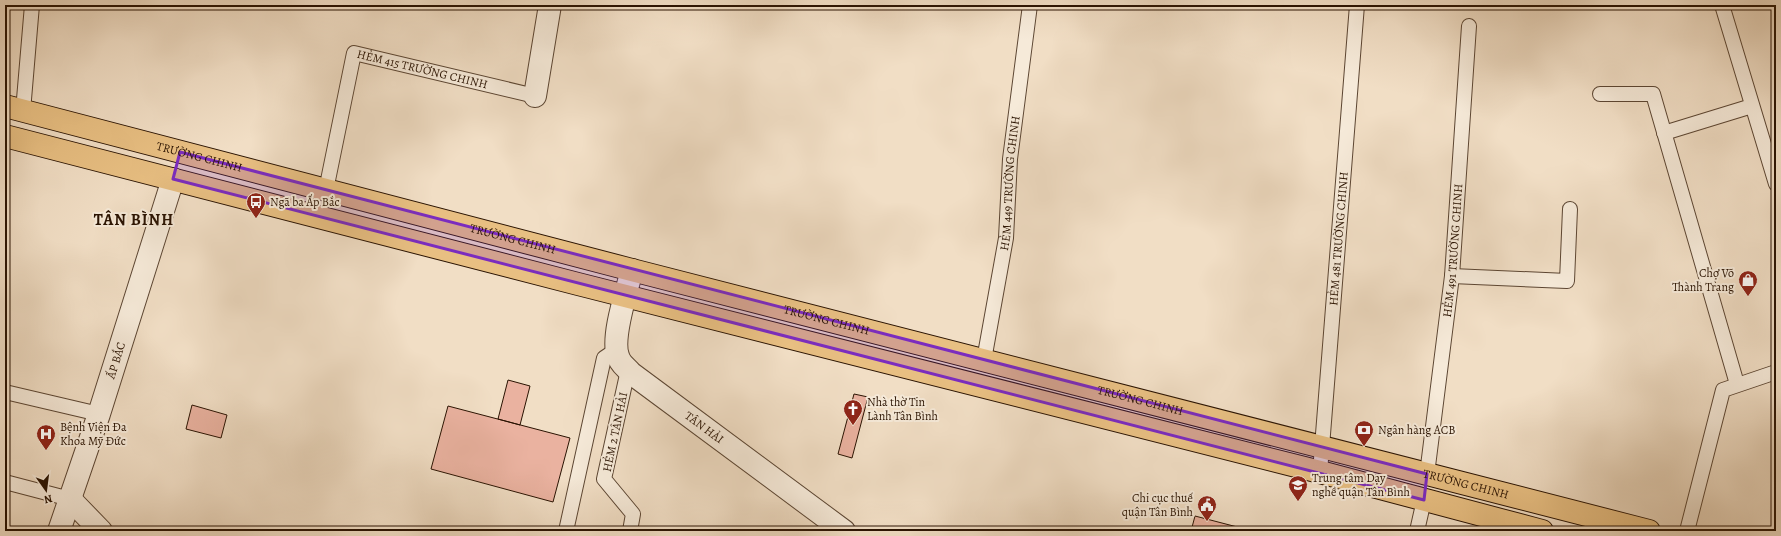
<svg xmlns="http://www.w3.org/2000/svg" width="1781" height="536" font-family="Alegreya,serif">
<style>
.building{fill:#eab2a0;stroke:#2a1302}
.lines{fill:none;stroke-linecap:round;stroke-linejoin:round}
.service-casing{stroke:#5c4633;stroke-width:16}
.minor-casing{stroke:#5c4633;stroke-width:24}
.primary-casing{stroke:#2a1302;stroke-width:24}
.service{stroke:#f6ead9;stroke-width:14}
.minor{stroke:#f6ead9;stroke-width:22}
.primary{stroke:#e8bf82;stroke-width:22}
.marked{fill:#7b2cbf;fill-opacity:0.2;stroke:#7b2cbf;stroke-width:3;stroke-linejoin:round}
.labels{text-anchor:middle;stroke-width:4;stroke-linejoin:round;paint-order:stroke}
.street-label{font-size:12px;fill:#2a1302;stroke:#f6ead9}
.poi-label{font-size:12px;fill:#2a1302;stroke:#f6ead9;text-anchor:start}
.district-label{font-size:16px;font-weight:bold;letter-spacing:1px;fill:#2a1302;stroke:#f6ead9}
</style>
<rect width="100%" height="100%" fill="#f1dec5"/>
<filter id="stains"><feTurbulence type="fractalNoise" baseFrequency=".005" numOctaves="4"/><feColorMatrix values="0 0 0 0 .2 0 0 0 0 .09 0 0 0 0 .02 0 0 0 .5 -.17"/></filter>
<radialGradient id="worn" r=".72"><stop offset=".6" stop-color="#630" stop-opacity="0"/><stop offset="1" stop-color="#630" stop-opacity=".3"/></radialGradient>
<path class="building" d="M508,380l22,6 -10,39 -22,-6z
M854,394l14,3 -16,61 -14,-4z
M192,405l35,10 -6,23 -35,-9z
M448,406l122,32 -17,64 -122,-33z
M1195,516l50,13 -1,2h-53z"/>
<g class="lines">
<defs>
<g id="service">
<path d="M1722,5l54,179"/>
<path d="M1600,94h53l84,290"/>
<path d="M23,111l9,-106"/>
<path d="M1664,133l88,-27"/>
<path id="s1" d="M326,190l28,-137 181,43"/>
<path d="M1452,276l115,5 3,-72"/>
<path id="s2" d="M984,360l22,-122 4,-79 20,-154"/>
<path d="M628,370l-24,109 29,35 -3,17"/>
<path d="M5,392l94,22"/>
<path id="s3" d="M1320,472l37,-467"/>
<path id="s4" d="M1427,474l25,-198 17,-250"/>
<path d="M5,482l65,17"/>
<path d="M566,531l38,-173 12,-8"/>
<path d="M1417,531l7,-31"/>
<path d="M1687,531l36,-141 53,-18"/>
</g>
<g id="minor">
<path d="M535,96l15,-91"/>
<path id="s5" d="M632,270c-5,20 -21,67 -14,86 2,8 8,11 13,17l213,158"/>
<path d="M70,499l31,32"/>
<path id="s6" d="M59,531l40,-117 74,-235"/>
</g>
<g id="primary">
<path id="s7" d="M5,106l627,164 1017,261"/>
<path d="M5,136l573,148 742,188 222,59"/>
</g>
</defs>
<use href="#service" class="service-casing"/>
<use href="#minor" class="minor-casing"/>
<use href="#primary" class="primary-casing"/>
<use href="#service" class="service"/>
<use href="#minor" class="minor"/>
<use href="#primary" class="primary"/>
</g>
<path class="marked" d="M180,152l1247,322 -3,26 -1251,-321z"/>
<defs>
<symbol id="bus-pin" viewBox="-11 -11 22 30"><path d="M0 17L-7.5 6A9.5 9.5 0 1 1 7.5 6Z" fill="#8f2418" stroke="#f6ead9"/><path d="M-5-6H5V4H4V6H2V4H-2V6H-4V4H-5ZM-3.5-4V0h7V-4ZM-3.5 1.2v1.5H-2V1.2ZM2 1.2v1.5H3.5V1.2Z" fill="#fff"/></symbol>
<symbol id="shop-pin" viewBox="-11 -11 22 30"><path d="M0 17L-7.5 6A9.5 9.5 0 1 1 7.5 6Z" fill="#8f2418" stroke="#f6ead9"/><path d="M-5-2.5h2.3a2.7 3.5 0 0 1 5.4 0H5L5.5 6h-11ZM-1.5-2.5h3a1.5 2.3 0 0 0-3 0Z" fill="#fff"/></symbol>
<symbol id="church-pin" viewBox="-11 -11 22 30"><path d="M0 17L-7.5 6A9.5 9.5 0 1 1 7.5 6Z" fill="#8f2418" stroke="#f6ead9"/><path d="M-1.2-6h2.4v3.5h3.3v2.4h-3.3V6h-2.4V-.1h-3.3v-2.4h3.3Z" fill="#fff"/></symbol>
<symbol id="bank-pin" viewBox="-11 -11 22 30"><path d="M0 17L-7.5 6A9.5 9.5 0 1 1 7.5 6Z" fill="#8f2418" stroke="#f6ead9"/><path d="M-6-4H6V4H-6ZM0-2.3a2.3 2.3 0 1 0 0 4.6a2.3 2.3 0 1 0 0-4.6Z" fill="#fff"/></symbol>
<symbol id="hospital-pin" viewBox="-11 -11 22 30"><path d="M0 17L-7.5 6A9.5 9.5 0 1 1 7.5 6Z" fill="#8f2418" stroke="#f6ead9"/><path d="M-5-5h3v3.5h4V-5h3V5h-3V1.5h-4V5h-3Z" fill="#fff"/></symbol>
<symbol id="university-pin" viewBox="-11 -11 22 30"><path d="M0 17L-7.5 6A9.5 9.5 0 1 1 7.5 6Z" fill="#8f2418" stroke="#f6ead9"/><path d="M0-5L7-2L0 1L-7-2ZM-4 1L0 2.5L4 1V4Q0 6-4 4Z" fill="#fff"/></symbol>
<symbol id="civic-pin" viewBox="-11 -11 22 30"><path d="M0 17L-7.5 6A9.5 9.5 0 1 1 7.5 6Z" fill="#8f2418" stroke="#f6ead9"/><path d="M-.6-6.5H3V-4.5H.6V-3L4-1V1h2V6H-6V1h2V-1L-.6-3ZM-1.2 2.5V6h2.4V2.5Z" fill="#fff"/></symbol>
</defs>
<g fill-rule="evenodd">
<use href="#bus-pin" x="245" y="191" width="22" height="30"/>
<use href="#shop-pin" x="1737" y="269" width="22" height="30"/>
<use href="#church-pin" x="842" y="398" width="22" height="30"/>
<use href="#bank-pin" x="1353" y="419" width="22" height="30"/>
<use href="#hospital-pin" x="35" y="423" width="22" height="30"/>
<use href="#university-pin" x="1287" y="474" width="22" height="30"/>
<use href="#civic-pin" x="1196" y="494" width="22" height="30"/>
</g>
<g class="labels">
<g class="street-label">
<text dy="4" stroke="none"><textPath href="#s1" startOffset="210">HẺM 415 TRƯỜNG CHINH</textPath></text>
<text dy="4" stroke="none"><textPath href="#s7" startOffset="201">TRƯỜNG CHINH</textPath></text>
<text dy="4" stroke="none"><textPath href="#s2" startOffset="179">HẺM 449 TRƯỜNG CHINH</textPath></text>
<text dy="4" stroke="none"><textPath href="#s7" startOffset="525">TRƯỜNG CHINH</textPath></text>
<text dy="4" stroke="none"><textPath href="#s3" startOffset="234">HẺM 481 TRƯỜNG CHINH</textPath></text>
<text dy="4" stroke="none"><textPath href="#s4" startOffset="225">HẺM 491 TRƯỜNG CHINH</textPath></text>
<text dy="4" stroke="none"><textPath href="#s7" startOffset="849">TRƯỜNG CHINH</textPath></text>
<text dy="4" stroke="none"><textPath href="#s6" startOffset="180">ẤP BẮC</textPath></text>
<text dy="4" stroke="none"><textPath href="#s7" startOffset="1173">TRƯỜNG CHINH</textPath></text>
<text dy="4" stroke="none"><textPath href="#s5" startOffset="201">TÂN HẢI</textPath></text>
<text transform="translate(615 432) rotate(-78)" y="4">HẺM 2 TÂN HẢI</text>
<text dy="4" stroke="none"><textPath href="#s7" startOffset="1509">TRƯỜNG CHINH</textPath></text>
</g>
<g class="poi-label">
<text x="270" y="206">Ngã ba Ấp Bắc</text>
<text x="1734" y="277" text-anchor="end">Chợ Võ<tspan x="1734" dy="14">Thành Trang</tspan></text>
<text x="867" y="406">Nhà thờ Tin<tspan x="867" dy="14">Lành Tân Bình</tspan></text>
<text x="60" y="431">Bệnh Viện Đa<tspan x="60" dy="14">Khoa Mỹ Đức</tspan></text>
<text x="1378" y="434">Ngân hàng ACB</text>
<text x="1312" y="482">Trung tâm Dạy<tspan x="1312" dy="14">nghề quận Tân Bình</tspan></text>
<text x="1193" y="502" text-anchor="end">Chi cục thuế<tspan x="1193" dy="14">quận Tân Bình</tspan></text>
</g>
<g class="district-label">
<text x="134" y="225">TÂN BÌNH</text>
</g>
</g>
<rect width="1781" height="536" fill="none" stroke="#f1dec5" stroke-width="20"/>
<rect x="6" y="6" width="1769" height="524" fill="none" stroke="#2a1302" stroke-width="2"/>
<rect x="10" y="10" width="1761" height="516" fill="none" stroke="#2a1302"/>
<g transform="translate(46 490) rotate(166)" stroke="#f6ead9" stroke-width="3" paint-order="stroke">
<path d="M0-3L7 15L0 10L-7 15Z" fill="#2a1302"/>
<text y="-6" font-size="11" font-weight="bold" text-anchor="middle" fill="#2a1302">N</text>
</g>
<rect width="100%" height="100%" filter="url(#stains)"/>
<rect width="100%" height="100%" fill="url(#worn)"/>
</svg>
